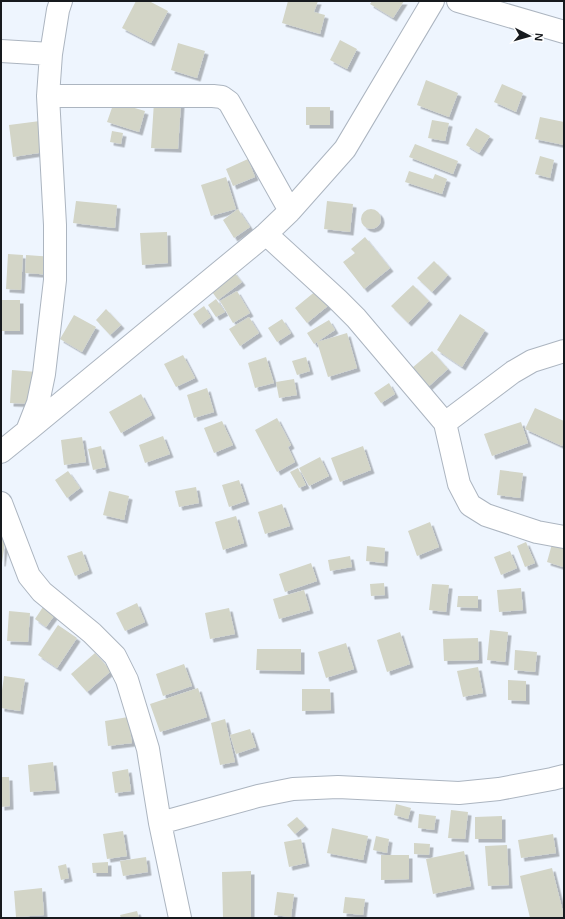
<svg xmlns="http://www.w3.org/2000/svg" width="565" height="919" font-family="Arial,sans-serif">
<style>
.building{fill:#d3d5c7;filter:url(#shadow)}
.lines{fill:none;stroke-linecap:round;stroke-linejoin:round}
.minor-casing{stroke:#acb5c0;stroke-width:24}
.minor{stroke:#fff;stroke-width:22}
</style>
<defs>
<filter id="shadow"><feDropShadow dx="3.5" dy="3.5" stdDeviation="0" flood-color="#0004"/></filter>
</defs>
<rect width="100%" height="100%" fill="#eef5fe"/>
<path class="building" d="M136,1h13l19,10 -17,32 -29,-15z
M288,1h30l-4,11 11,3 -5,19 -38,-11z
M372,1h32l-11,17 -23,-14z
M340,40l17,9 -10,20 -17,-9z
M178,43l27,8 -8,27 -26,-8z
M426,80l32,13 -9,24 -32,-12z
M502,84l21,9 -7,19 -22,-10z
M114,102l31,9 -6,21 -32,-10z
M154,102l27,1 -3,46 -27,-1z
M306,107h24v18h-24z
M540,117l24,5v23l-29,-6z
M432,120l17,3 -4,18 -17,-3z
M40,121l5,31 -32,5 -4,-32z
M476,128l14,8 -11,17 -13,-8z
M112,131l11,2 -2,11 -11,-2z
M415,144l43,17 -5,13 -44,-17z
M540,156l14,4 -4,18 -15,-4z
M248,159l7,18 -22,9 -7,-17z
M409,171l24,8 2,-5 12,5 -5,15 -37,-12z
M226,177l10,32 -25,7 -10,-31z
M76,201l41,4 -2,23 -42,-5z
M327,201l26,3 -3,28 -26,-3z
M238,209l12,18 -16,11 -11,-18z
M361 219a10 10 0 1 1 20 0a10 10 0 1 1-20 0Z
M167,232l1,31 -26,2 -2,-32z
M365,237l25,31 -26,21 -21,-27 12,-9 -4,-4z
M8,254l15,1 -2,35 -15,-1z
M26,255l28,2 -1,18 -28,-2z
M434,261l14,14 -16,17 -15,-14z
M233,271l9,11 -24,18 -8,-11z
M413,285l16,16 -21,22 -17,-17z
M317,290l12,15 -22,18 -12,-15z
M237,291l13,22 -17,10 -13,-22z
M216,299l9,13 -9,5 -8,-12z
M1,300h19v31h-19z
M204,306l7,11 -11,8 -7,-11z
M106,309l15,16 -11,10 -14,-15z
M460,314l25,16 -23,37 -25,-17z
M74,315l22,12 -14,25 -22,-13z
M249,317l10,16 -19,13 -11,-17z
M282,319l9,14 -14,9 -9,-14z
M329,320l6,10 -21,14 -7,-11z
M347,333l10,35 -29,9 -11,-35z
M432,351l16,18 -20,18 -16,-19z
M183,355l12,23 -19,9 -12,-23z
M266,357l8,26 -19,5 -7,-25z
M306,357l4,14 -13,4 -5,-14z
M12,370l25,2 -2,32 -25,-1z
M294,379l3,16 -18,3 -3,-16z
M389,383l6,11 -14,9 -7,-10z
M207,388l7,24 -20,6 -7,-23z
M141,394l11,21 -31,18 -12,-21z
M535,408l29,13v21l-2,4 -37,-17z
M277,418l14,27 -3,2 7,15 -18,10 -22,-42z
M222,421l11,24 -19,8 -10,-25z
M521,422l7,21 -36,13 -8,-22z
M163,436l7,18 -25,9 -6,-18z
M82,437l4,25 -22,3 -3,-25z
M101,446l5,21 -13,3 -5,-21z
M363,446l8,24 -31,12 -9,-24z
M320,457l9,19 -20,10 -10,-18z
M298,468l8,17 -7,3 -9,-16z
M500,470l23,3 -3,25 -23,-3z
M68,471l12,17 -13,10 -12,-18z
M239,480l7,21 -17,6 -7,-22z
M196,487l3,16 -20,4 -4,-16z
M109,491l20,5 -5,24 -21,-5z
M282,504l8,22 -25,8 -7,-22z
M236,516l8,27 -21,7 -8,-28z
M430,522l9,25 -22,9 -9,-25z
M1,527l6,1 -5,35h-1z
M526,542l9,21 -10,4 -8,-21z
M552,544l12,3v16l-1,4 -16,-5z
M367,546l18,2 -1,15 -18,-2z
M82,551l7,19 -14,6 -8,-20z
M510,551l7,17 -16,7 -7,-18z
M350,556l2,11 -22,4 -2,-11z
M311,563l6,18 -32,11 -6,-18z
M384,583l1,12 -14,1 -1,-12z
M432,584l17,1 -3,27 -17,-2z
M521,588l2,22 -24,2 -2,-22z
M304,590l6,20 -31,9 -6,-20z
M458,596h20v12l-21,-1z
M47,601l12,8 -13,18 -11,-8z
M137,603l8,19 -20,9 -9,-18z
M229,608l6,26 -25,5 -5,-26z
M9,611l21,2 -2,29 -21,-1z
M58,625l19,13 -20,30 -19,-13z
M490,630l18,2 -3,30 -18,-2z
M400,632l10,32 -23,8 -10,-32z
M478,638l1,22 -35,1 -1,-22z
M346,643l8,26 -28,9 -8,-26z
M257,649h44v22l-45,-1z
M515,650l22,2 -2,20 -21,-2z
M95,653l16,18 -24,21 -16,-18z
M184,664l8,22 -29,10 -7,-22z
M478,667l5,26 -20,4 -6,-26z
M4,676l21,3 -5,32 -19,-3v-10z
M508,680l18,1v20l-18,-1z
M198,688l9,29 -47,15 -10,-28z
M302,689h28l1,21 -29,1z
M128,717l4,26 -24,3 -3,-25z
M225,719l10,43 -15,3 -9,-42z
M250,729l6,18 -20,7 -6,-19z
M53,762l3,28 -26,2 -2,-27z
M128,769l3,22 -16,2 -3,-21z
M1,777h8l1,29 -9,1z
M396,804l15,4 -3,11 -14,-4z
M451,810l17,2 -3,27 -17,-1z
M419,814l17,2 -2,14 -16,-2z
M502,816v23h-27v-22z
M297,817l8,9 -10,8 -8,-9z
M332,828l36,8 -5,24 -36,-7z
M123,831l4,25 -20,3 -4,-25z
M553,834l3,19 -35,5 -3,-18z
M376,836l13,3 -2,14 -14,-3z
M301,839l5,24 -17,4 -5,-25z
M414,843l16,1 -1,11 -15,-1z
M507,845l2,40 -21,1 -3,-40z
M464,851l7,35 -38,8 -7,-35z
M381,855h28v24l-28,1z
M146,857l2,15 -25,4 -3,-15z
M108,862v11h-15l-1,-10z
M66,864l3,14 -8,2 -3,-14z
M552,868l12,48 -10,2h-24l-10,-42z
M251,871v47h-28l-1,-46z
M42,888l2,27 -28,2 -2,-26z
M277,892l17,2 -3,23 -17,-2z
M345,897l20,2 -2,16 -20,-2z
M137,911l2,7h-18l-1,-3z"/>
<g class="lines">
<defs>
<path id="minor" d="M458,1l106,31
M1,51l50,3
M48,96h165l9,1 7,5 61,109
M266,234l71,65 19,19 89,105 14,61 11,21 16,10 51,17 27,5
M445,423l68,-51 19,-11 32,-10
M27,431l239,-197 24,-23 55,-62 88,-148
M1,452l26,-21 11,-28 6,-29 11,-94v-55l-7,-129 3,-42 7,-44 3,-9
M1,503l28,73 13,16 50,41 23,23 12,24 21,69 12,74 20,95
M160,823l98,-27 35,-7 45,-2 121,6 40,-4 53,-10 12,-3"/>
</defs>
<use href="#minor" class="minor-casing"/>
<use href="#minor" class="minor"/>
</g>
<rect width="565" height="919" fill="none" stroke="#171a1e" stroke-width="4"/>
<g transform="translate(529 36) rotate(96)" stroke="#ffffff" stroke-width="3" paint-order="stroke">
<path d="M0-3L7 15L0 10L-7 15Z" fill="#171a1e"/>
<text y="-6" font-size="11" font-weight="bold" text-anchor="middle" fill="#171a1e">N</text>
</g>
</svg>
